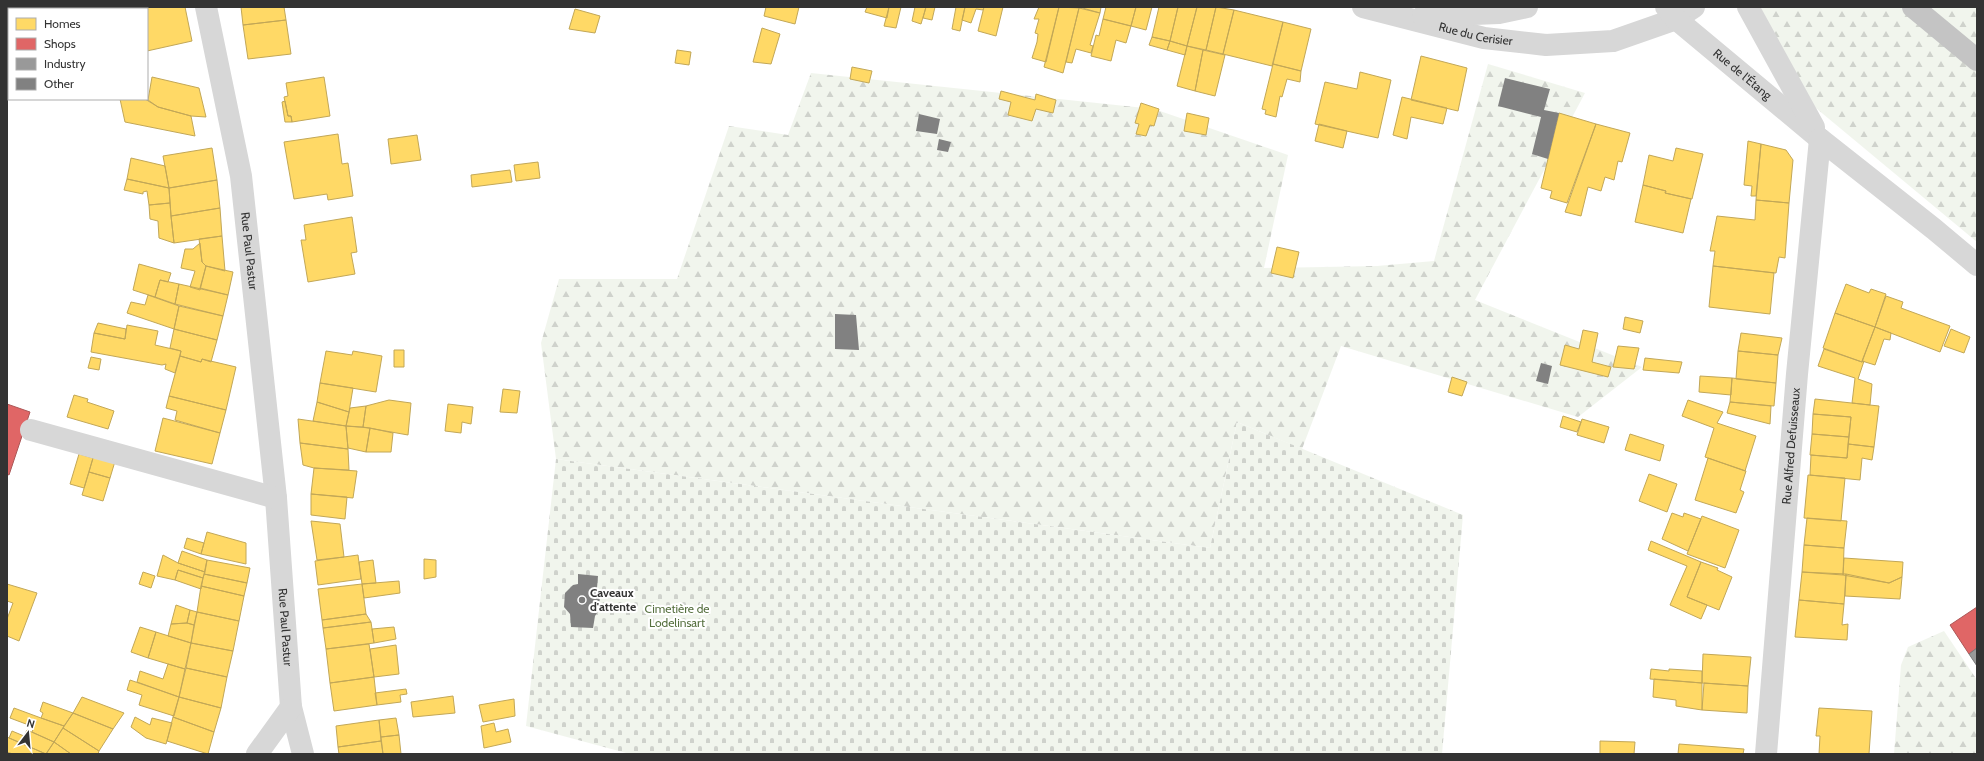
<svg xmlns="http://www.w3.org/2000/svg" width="1984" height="761" font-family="Cabin,sans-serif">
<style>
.forest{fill:url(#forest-firs)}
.cemetery{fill:url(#cemetery-stones)}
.homes{fill:#ffd966;stroke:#c2a757}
.shops{fill:#e06666;stroke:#ac5757}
.industry{fill:#999;stroke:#7a7a7a}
.building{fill:#818181}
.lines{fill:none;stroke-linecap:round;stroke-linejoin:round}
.minor{stroke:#d7d7d7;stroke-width:22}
.highway{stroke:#c4c4c4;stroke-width:22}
.poi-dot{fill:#7a7a7a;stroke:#fff;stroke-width:1.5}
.labels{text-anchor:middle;stroke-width:4;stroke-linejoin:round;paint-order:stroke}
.street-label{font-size:12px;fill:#333;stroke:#fff}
.poi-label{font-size:12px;font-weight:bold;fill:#333;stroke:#fff;text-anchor:start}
.park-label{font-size:12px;fill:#56703f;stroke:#fff}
</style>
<defs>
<pattern id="forest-firs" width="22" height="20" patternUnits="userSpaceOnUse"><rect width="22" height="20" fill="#f1f5ed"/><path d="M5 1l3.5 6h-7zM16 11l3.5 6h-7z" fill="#cfd2cc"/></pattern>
<pattern id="cemetery-stones" width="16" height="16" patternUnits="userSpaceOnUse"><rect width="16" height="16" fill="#f1f5ed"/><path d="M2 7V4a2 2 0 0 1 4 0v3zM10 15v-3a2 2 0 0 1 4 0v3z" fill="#cfd2cc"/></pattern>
</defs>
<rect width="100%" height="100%" fill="#fff"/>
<path class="forest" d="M1758,7h159l60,52v183l-184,-153z
M1925,7h52v40z
M1488,64l97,29 -110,207 167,67 -64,50 -237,-71 -39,103 -65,-27 -27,126 -654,-89 -15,-116 18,-64h118l52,-153 59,9 23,-62 343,36 134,46 -24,113 113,-2 57,-5z
M1944,631l33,49v74h-83l7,-89 7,-18z"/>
<path class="cemetery" d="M1237,422l226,93 -21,239h-812l-104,-28 30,-267 654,89z"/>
<path class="homes" d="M74,7h49l1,2h-44z
M143,7h42l7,34 -45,10v-42h-13z
M241,7h43l2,13 -43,5z
M766,7h33l-4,17 -31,-8z
M867,7h22l-2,11 -22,-6z
M889,7h12l-5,21 -12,-2z
M915,7h11l-5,17 -9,-3z
M926,7h9l-3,13 -9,-2z
M956,7h9l-5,24 -8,-2z
M965,7h19l-1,3 -7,-1 -5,14 -9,-3z
M984,7h19l-7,29 -18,-5z
M1039,7h20l-13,55 -14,-4 5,-16 1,-8 -3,-1 4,-14h-5z
M1059,7l20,1 -16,65 -19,-6z
M1079,7h22l-1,6z
M1106,7h30l-5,19 -28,-7z
M1136,7h16l-6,23 -15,-4z
M1159,7h19l-8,34 -18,-4z
M1178,7h19l-10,39 -17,-5z
M1197,7h19l-10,43 -19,-4z
M1216,7l18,3 -11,44 -17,-4z
M1079,8l21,5 -10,32 3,1 -2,7 -15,-4 -4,14 -6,-1z
M575,9l25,7 -5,17 -26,-4z
M1234,10l49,12 -11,44 -49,-12z
M1103,19l28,7 -5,17 -10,-3 -5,21 -20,-5 5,-21 3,1z
M286,20l5,34 -43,5 -5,-34z
M1283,22l28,7 -10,42 -28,-7z
M762,28l18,6 -9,30 -18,-2z
M1152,37l18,4 -3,9 -18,-5z
M1170,41l17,5 -2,9 -18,-5z
M1187,46l16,4 -8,41 -18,-5z
M677,50l14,2 -2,13 -14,-2z
M1203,50l22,5 -10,41 -20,-5z
M1421,56l46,12 -9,43 -47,-11z
M1273,64l28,7 -1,11 -13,-3 -5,18 -2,-1 -4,21 -11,-3 1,-4 -4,-1z
M852,67l20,4 -3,12 -19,-4z
M1360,72l31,8 -13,58 -63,-14 10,-42 32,7z
M152,77l47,11 7,29 -15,-1 -33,-9 -10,-7z
M324,77l6,39 -38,6 -1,-6h-3l-4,-19 4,-1 -2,-13z
M1001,91l34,9 1,-6 20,6 -3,13 -17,-4 -4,12 -24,-6 3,-13 -12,-3z
M1402,97l45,11 -4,16 -32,-7 -4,22 -14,-4z
M120,99h25l13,8 33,9 4,20 -70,-14z
M285,101l3,15h3l1,6h-7l-3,-20z
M1141,103l18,6 -5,17 -4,-1 -4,11 -10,-2 3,-10 -4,-1z
M1187,113l22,5 -3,17 -22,-4z
M1559,113l37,11 -29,79 -17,-5 2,-7 -11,-3z
M1319,124l28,7 -4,17 -28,-7z
M1596,124l34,9 -8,29 -4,-1 -4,19 -9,-3 -4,14 -13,-4 -7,29 -16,-4z
M338,134l4,30 6,-1 5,33 -25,4 -1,-6 -33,5 -10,-57z
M417,135l4,25 -30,4 -3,-25z
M1748,141l13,3 -5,52h-5l1,-10 -8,-1z
M1761,144l25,6 7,10 -4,43 -33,-3z
M212,148l5,32 -48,8 -6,-32z
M1676,148l27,6 -11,45 -27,-6 1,-2 -23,-6 6,-30 24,6z
M131,158l34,8 4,22 -42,-9z
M538,162l2,16 -24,3 -2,-16z
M510,170l2,12 -40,5 -1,-12z
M127,179l42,9 1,15 -21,2 -2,-14 -4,1v2l-19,-4z
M217,180l3,28 -49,8 -2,-28z
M1643,185l23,6 -1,2 26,6 -8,34 -48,-11z
M1756,200l33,3 -4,55 -6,-1 -3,16 -63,-7 2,-15h-5l7,-35 38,4z
M170,203l1,13 3,27 -15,-5 -1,-17 -8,-2 -1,-14z
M220,208l2,28 -48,7 -3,-27z
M352,217l5,35 -6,1 4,21 -47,8 -7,-42h5l-2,-15z
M222,236l3,35 -19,-5 -4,-4 -3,-23z
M200,243l2,19 4,4 -6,24 -10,-3 5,-16 -14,-3 4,-19h8z
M1277,247l22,5 -6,26 -22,-5z
M139,264l32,9 -3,9 -8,-2 -5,17 -22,-7z
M206,266l27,6 -5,23 -28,-7z
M1713,266l61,7 -4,41 -61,-7z
M160,280l19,4 -4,20 -20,-7z
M179,284l49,11 -5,21 -48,-12z
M1846,284l23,9 2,-4 15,5 -11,33 -40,-14z
M148,295l31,11 -5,23 -47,-16 4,-11 14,3z
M1886,296l17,6 -2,6 49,18 -10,26 -65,-25z
M179,306l44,10 -6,24 -43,-11z
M1835,313l40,14 -13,35 -39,-14z
M1625,317l18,4 -3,12 -17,-4z
M98,323l28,6 -1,10 -31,-6z
M127,325l31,6 -3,14 26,6 -6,22 -10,-4 1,-5 -4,1 -71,-13 3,-19 31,6z
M1875,327l16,6 -1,7 -6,-1 -9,26 -13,-4z
M174,329l43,11 -6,22 -9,-3 -1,3 -21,-6 1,-5 -11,-3z
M1951,329l19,8 -6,16 -20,-7z
M1583,330l15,3 -6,29 19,5 -3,10 -48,-12 5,-20 14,4z
M1741,333l41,5 -4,17 -40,-4z
M1618,346l21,2 -5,21 -21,-2z
M1824,349l38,13 2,-1 -6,18 14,5 -2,21 -18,-2 3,-25 -37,-12z
M394,350h10v17h-10z
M326,351l26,4 1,-4 29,5 -6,36 -56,-9z
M1738,351l40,4 -2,28 -40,-4z
M180,356l21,6 1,-3 34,8 -10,43 -57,-14z
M91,357l10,2 -2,11 -11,-2z
M1645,358l37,4 -3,11 -36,-3z
M1700,376l32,2 -1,17 -32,-3z
M1452,377l15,5 -5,14 -14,-4z
M1732,378l44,5 -2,23 -44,-4z
M320,383l33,5 -4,24 -32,-10z
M503,389l17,2 -3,22 -17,-1z
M74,395l14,4 -1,3 27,9 -6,18 -41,-12z
M169,396l57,14 -6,23 -45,-13 2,-9 -11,-3z
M1815,399l64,7 -5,41 -26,-3 3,-27 -38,-3z
M389,400l22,3 -3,32 -45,-8 3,-21z
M1688,400l35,12 -6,11 39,13 -11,35 -40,-14 9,-29 -32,-12z
M317,402l32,10 -3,14 -33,-5z
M1730,402l41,4 -1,18 -43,-11z
M448,404l25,3 -2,17 -9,-2 -1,11 -16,-2z
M366,406l-3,21 -17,-1 4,-18z
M1813,414l38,3 -2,20 -37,-3z
M1563,416l18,6 -4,10 -17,-5z
M163,418l57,15 -8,31 -57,-13z
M298,419l48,7 2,23 -48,-6z
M1582,419l27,8 -5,16 -27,-8z
M346,426l24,2 -4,24 -18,-4z
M370,428l23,5 -2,19h-25z
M1630,434l34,11 -4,16 -35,-11z
M1812,434l37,3 -2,21 -37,-3z
M300,443l48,6 1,21 -35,-2 -11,-3z
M1848,444l26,3 -2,13 -10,-2 -2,22 -50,-5 1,-20 36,3z
M95,451l21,7 -6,20 -21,-6z
M79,454l14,4 -9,30 -14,-4z
M1708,458l38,13 -6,19 4,2 -8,21 -41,-13z
M314,468l43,3 -4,27 -42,-4z
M89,472l21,6 -7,23 -21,-6z
M1649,474l28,10 -10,28 -28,-11z
M1808,475l37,3 -4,43 -37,-3z
M311,494l36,3 -2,22 -34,-4z
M1672,513l11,4 1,-4 17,6 -13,32 -26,-12z
M1702,516l37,14 -14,38 -38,-14z
M1807,518l40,3 -3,27 -40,-3z
M311,521l29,3 4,33 -27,3z
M207,532l39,11v21l-45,-10z
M187,538l17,5 -3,11 -17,-6z
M1651,541l50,21 -14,35 20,8 -6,14 -31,-14 17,-39 -39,-16z
M1804,545l40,3 -1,27 -41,-3z
M182,551l25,9 -2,12 -27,-9z
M163,555l15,8 27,9 -2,6 -25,-8 -3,10 -18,-4z
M358,555l3,24 -43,6 -3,-24z
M1844,558l59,4 -1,15 -13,6 -46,-8z
M424,559l12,1v17l-12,2z
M207,560l43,8 -3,15 -43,-9z
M373,560l3,23 -14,1 -3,-22z
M1701,562l17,6 -1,2 15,7 -13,33 -32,-13z
M178,570l25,8 -2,11 -26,-9z
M143,572l12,4 -4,12 -12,-4z
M1802,572l44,2 -2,30 -45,-4z
M204,574l43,9 -3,13 -43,-10z
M1846,574l43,9 13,-6 -2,22 -55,-3z
M399,581l1,12 -36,5 -2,-14z
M7,584l30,9 -18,48 -12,-5v-17l6,-16 -6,-2z
M362,584l4,30 -44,6 -4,-31z
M201,586l43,10 -5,25 -42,-9z
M1799,600l45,4 -2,21 6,-1 -1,16 -52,-3z
M176,605l14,5 -3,13 -16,1z
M190,610l7,2 -3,13 -7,-2z
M197,612l42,9 -6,30 -42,-8z
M366,614l5,8 -48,6 -1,-8z
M371,622l3,21 -48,6 -3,-21z
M187,623l7,2 -3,18 -23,-7 3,-12z
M140,627l16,5 -8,26 -17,-6z
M394,627l2,12 -22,4 -2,-14z
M156,632l35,11 -6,26 -37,-11z
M191,643l42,8 -6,26 -41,-9z
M369,644l5,33 -44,6 -4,-34z
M396,645l3,29 -25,3 -4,-28z
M1703,654l48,3 -3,29 -46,-3z
M168,664l17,5 -6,28 -42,-15 3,-11 23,8z
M186,668l41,9 -6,31 -42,-11z
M1651,669l18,2v-2l33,2v12l-52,-4z
M374,677l3,28 -43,6 -4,-28z
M1654,679l48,4v27l-26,-4v-6l-23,-3z
M130,680l49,17 -5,19 -35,-11 3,-10 -15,-5z
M1704,683l44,3 -1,27 -45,-3z
M406,689l1,5 -7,1 1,7 -24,3 -2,-12z
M453,696l2,17 -42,4 -2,-15z
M82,697l42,16 -11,16 -40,-16z
M179,697l42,11 -7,24 -41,-15z
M514,699l1,17 -32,6 -4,-17z
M43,702l30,11 -9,13 -23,-8 2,-5 -3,-2z
M14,708l27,10 23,8 -10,16 -22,-10 2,-5 -24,-9z
M1819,708l53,3 -3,43h-50l1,-18h-4z
M73,713l40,16 -14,22 -36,-23z
M135,717l15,8 2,-7 20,5 -6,21 -20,-6 -15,-11z
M173,717l41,15 -6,22 -41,-13z
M396,718l3,17 -18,2 -2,-17z
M379,720l2,21 -43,6 -2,-21z
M494,723l2,9 12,-3 3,13 -27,6 -3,-22z
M63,728l36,23 -1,3h-27l-17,-12z
M27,730l27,12 -8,12 -37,-16 3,-7 12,5z
M399,735l2,19h-18l-2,-17z
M7,737l16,7 23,10h-33l-6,-2z
M381,741l2,13h-44l-1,-7z
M1600,741l35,1 -1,12h-34z
M54,742l17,12h-25z
M1679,744l65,5 -1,5h-65z"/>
<path class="shops" d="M7,404l23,8 -21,63 -2,-1z
M1977,607v41l-8,6 -19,-29z"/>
<path class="industry" d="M1977,648v18l-8,-12z"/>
<path class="building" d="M1505,78l45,11 -6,21 15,3 -11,46 -16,-5 9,-37 -43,-11z
M919,114l21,5 -3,15 -21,-3z
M939,139l12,3 -3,10 -11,-2z
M835,314l21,1 3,35 -24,-1z
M1541,363l11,3 -4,18 -12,-3z
M578,574l20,2 -1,12 3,6 -1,16 -4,6 -2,12 -22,-1 -1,-13 -6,-7 1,-14 8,-8 5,-1z"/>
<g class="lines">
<g class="minor">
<path id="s1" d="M206,7l35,169 35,322 15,209 12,47"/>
<path id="s2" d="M1363,7l121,31 62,7 67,-4 63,-22 18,-12"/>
<path id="s3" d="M1666,7l10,12 144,120 114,90 43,36"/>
<path d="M1748,7l66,120"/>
<path d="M1423,16l76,-3 28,-6"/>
<path d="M31,430l245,68"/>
<path d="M257,754l34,-47"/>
<path id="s4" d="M1766,754l31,-380 23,-235"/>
</g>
<path class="highway" d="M1913,7l64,53"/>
</g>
<circle class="poi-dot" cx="582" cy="600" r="4"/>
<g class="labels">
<g class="street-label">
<text dy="4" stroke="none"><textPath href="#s2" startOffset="116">Rue du Cerisier</textPath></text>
<text dy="4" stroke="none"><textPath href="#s3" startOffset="102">Rue de l'Étang</textPath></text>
<text dy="4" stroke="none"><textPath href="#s1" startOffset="248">Rue Paul Pastur</textPath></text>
<text dy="4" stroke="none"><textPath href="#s4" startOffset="309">Rue Alfred Defuisseaux</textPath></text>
<text dy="4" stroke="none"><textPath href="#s1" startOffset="626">Rue Paul Pastur</textPath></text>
</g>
<g class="poi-label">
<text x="590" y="597">Caveaux<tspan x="590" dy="14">d'attente</tspan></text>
</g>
<g class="park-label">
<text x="677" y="613">Cimetière de<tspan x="677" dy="14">Lodelinsart</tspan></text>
</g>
</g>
<rect width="1984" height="761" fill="none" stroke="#333333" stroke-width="16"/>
<rect x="8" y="8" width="140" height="92" fill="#ffffff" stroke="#adadad"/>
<rect x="16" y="18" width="20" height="12" fill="#ffd966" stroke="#adadad"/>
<text x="44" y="28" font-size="12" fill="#333333">Homes</text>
<rect x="16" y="38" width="20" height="12" fill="#e06666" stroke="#adadad"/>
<text x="44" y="48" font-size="12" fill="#333333">Shops</text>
<rect x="16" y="58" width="20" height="12" fill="#999999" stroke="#adadad"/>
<text x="44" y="68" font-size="12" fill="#333333">Industry</text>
<rect x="16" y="78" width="20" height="12" fill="#818181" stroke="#adadad"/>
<text x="44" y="88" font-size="12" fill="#333333">Other</text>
<g transform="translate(28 733) rotate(16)" stroke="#ffffff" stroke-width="3" paint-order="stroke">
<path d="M0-3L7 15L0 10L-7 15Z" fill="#333333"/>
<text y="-6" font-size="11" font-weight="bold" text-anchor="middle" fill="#333333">N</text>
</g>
</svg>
